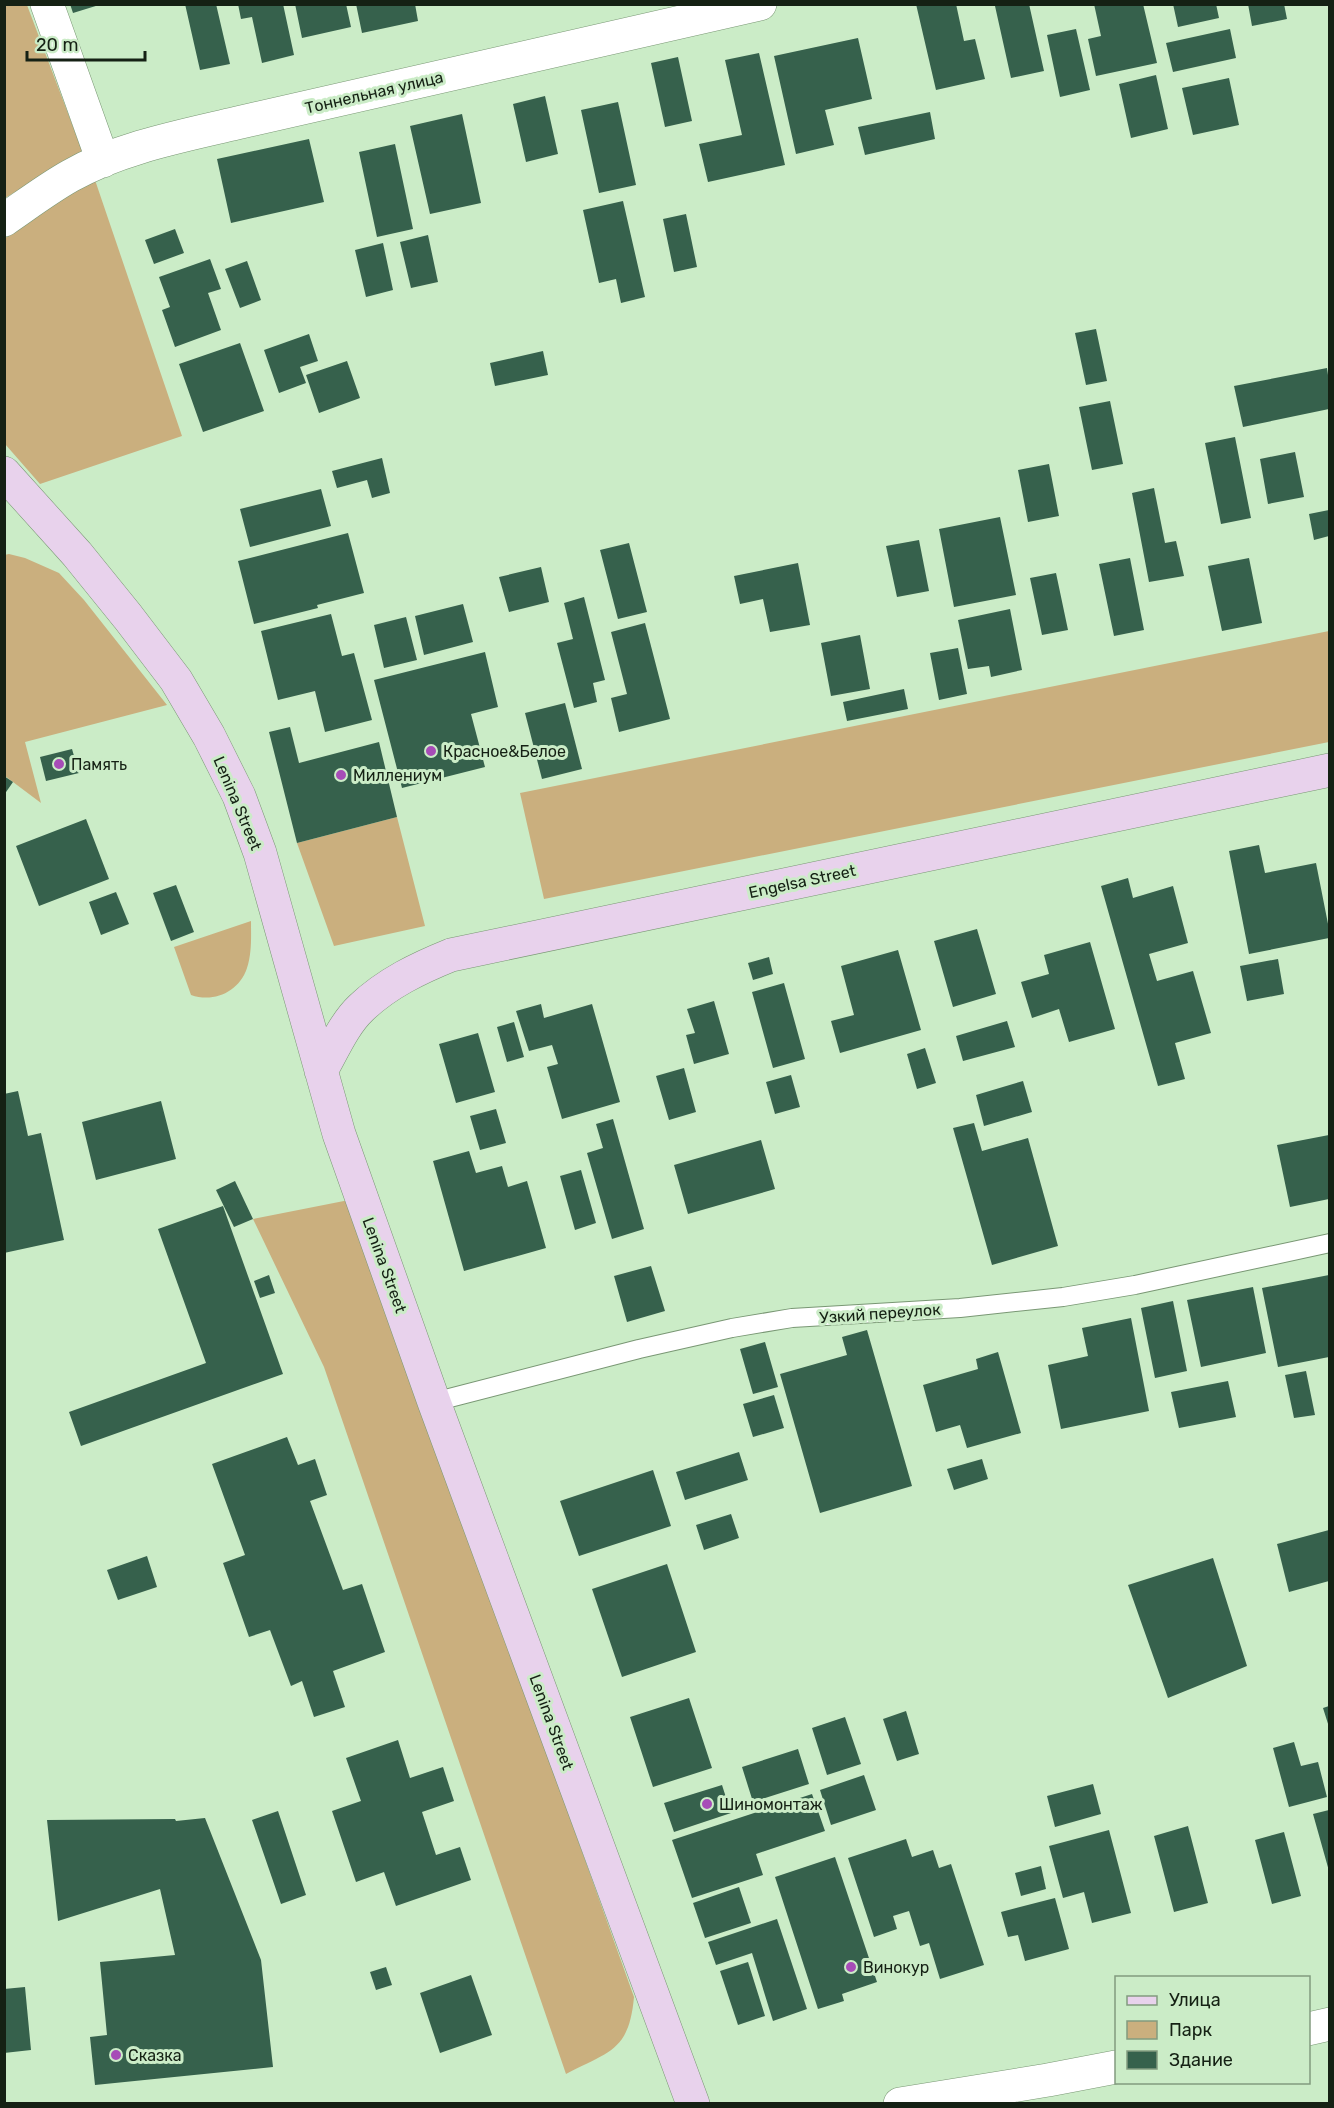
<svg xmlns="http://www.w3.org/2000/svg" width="1334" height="2108" font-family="Rubik,sans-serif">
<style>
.green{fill:#caaf7e}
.building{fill:#36614c}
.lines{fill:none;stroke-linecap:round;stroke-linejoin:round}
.lane-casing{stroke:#799774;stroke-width:20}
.street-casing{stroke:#799774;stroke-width:34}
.secondary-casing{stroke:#799774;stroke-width:34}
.lane{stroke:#fff;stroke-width:18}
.street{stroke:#fff;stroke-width:33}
.secondary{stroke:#e8d2ec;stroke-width:33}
.poi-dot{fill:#a74cb7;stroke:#cbecc7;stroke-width:2}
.labels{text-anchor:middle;stroke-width:6;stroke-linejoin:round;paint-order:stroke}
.street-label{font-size:16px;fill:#152114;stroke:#cbecc7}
.poi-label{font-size:16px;fill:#152114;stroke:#cbecc7;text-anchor:start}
</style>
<rect width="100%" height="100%" fill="#cbecc7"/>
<path class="green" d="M5,5h22l56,148 -78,45z
M95,180l87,256 -142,48 -35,-40 -1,-205 35,-26z
M9,554l16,4 34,15 25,27 83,105 -142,37 16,61 -36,-27 -1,-221z
M1329,631v111l-785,157 -24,-106z
M397,817l28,109 -91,20 -37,-103z
M251,921c0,15 1,32 -4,47 -8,24 -33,35 -56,27l-17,-48z
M349,1200l285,797c-5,54 -24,54 -68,77l-242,-707 -71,-148z"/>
<path class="building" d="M70,4h29v1l-26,8z
M185,4h31l14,60 -30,6z
M238,4h45l11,51 -32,8 -10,-46 -11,2z
M295,4h51l5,23 -49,11z
M356,4h59l3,17 -56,12z
M916,4h40l8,37 11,-2 10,40 -49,11z
M1000,4h29l15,67 -33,7 -16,-72z
M1094,4h49l14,59 -61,13 -8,-37 13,-3z
M1173,4h43l3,14 -41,9z
M1248,4h36l3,15 -35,7z
M1076,29l14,61 -30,7 -13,-62z
M1230,29l6,29 -63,14 -7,-29z
M858,38l14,61 -47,11 9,35 -38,9 -22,-98z
M759,53l26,112 -77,17 -9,-38 43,-9 -17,-75z
M678,57l14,64 -27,6 -14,-64z
M1156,75l12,54 -37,9 -12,-54z
M1229,78l10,47 -46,10 -11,-47z
M545,96l13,58 -32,8 -13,-58z
M618,102l18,83 -37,8 -18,-83z
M930,112l5,27 -70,16 -7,-28z
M462,114l19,89 -51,11 -20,-88z
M309,139l15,63 -93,21 -14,-64z
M395,144l18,85 -36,8 -18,-85z
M623,201l22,96 -24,6 -5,-24 -17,4 -16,-73z
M686,214l11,53 -23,5 -11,-53z
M175,229l9,24 -30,11 -9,-24z
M428,235l10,47 -27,6 -11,-46z
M383,243l10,47 -27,7 -11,-47z
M210,259l11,30 -13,4 13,37 -46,17 -13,-37 8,-3 -11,-30z
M247,261l14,39 -21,8 -15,-39z
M1096,329l11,52 -21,4 -11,-52z
M309,334l9,27 -18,6 6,16 -27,10 -15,-43z
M240,343l24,68 -61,21 -24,-68z
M543,351l5,24 -53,11 -5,-23z
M347,361l13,37 -41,15 -13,-38z
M1327,368l2,14v27l-86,18 -9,-41z
M1110,401l13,63 -31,6 -13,-63z
M1235,437l16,81 -30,6 -16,-81z
M1295,452l9,45 -36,7 -8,-45z
M382,458l8,35 -18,5 -5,-18 -30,8 -5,-17z
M1049,464l10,52 -31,6 -10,-52z
M1154,488l11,55 11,-2 8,35 -35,6 -17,-89z
M321,489l10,37 -81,21 -10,-38z
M1329,510v26l-15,4 -5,-26z
M1000,517l16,78 -62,12 -15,-78z
M348,533l16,60 -47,12 1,3 -64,16 -16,-63z
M919,540l10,51 -32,6 -11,-51z
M629,543l18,69 -29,7 -18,-69z
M1130,558l14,72 -30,6 -15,-72z
M1249,558l13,65 -40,8 -14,-65z
M798,563l12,62 -40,7 -7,-33 -23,5 -6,-28z
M541,567l8,35 -40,10 -10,-35z
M1056,573l12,57 -26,5 -12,-57z
M584,597l21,83 -12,3 4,19 -23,6 -17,-65 16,-4 -9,-36z
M463,604l10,38 -49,13 -9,-39z
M1010,609l12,61 -31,7 -2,-11 -21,3 -10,-49z
M331,614l11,42 12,-3 18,67 -47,12 -10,-41 -37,9 -17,-69z
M406,617l11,43 -33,8 -10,-43z
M645,623l25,96 -51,13 -8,-34 16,-4 -16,-62z
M860,635l10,54 -39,7 -10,-53z
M958,648l9,46 -28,6 -9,-47z
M485,652l13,55 -27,7 14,53 -83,21 -28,-108z
M904,689l4,20 -61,12 -4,-19z
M565,703l17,66 -40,10 -17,-66z
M290,727l9,36 80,-21 18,75 -100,26 -28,-111z
M72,749l7,24 -33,8 -6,-24z
M4,776l9,6 -9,13z
M86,819l23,60 -70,27 -23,-60z
M1259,845l6,28 51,-10 13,66v9l-80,16 -20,-103z
M1128,878l5,20 40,-12 15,57 -39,11 8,27 36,-10 18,62 -36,10 10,36 -27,7 -57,-200z
M176,885l18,47 -23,9 -18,-48z
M116,892l13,32 -28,11 -12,-33z
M977,929l19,65 -43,13 -19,-66z
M1090,942l25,87 -46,13 -10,-33 -27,9 -11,-36 28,-8 -5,-19z
M898,950l23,80 -81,23 -9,-32 23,-6 -13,-49z
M769,957l4,17 -20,6 -5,-17z
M1278,959l6,35 -37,7 -7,-35z
M784,983l21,76 -32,9 -21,-76z
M714,1001l15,53 -35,10 -8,-29 9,-2 -8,-24z
M541,1004l3,14 48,-14 28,98 -58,17 -15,-52 11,-3 -6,-19 -23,6 -13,-40z
M1007,1021l8,26 -52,14 -7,-25z
M514,1022l10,35 -17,5 -10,-35z
M478,1033l17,59 -39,11 -17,-59z
M925,1048l11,35 -19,6 -10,-35z
M684,1068l12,44 -27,8 -13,-44z
M791,1075l9,32 -25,7 -9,-32z
M1023,1081l9,31 -48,14 -8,-31z
M18,1091l10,45 13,-3 23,107 -60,13v-159z
M161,1101l15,58 -80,21 -14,-58z
M496,1109l10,34 -26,7 -10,-34z
M613,1119l31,110 -32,10 -25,-86 16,-5 -7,-24z
M974,1123l8,28 46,-13 30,108 -66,19 -39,-137z
M1329,1135v64l-39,8 -13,-62z
M761,1140l14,49 -87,25 -14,-49z
M469,1151l7,22 26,-7 6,21 19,-6 19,67 -82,23 -31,-110z
M581,1170l15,53 -21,7 -15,-54z
M235,1181l18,38 -19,8 -18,-37z
M223,1206l60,168 -202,72 -12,-34 137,-49 -48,-134z
M651,1266l14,45 -38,11 -13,-46z
M269,1275l6,18 -15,5 -6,-17z
M1329,1275v82l-51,10 -16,-79z
M1253,1287l13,66 -65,14 -14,-67z
M1173,1301l14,70 -32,7 -14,-70z
M1131,1318l18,93 -88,18 -13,-64 40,-9 -6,-28z
M867,1330l45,156 -92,27 -40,-139 67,-19 -5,-18z
M765,1342l13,45 -25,7 -13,-45z
M998,1352l23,81 -54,15 -7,-23 -24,7 -13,-47 55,-16 -2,-10z
M1306,1371l9,44 -21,3 -9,-43z
M1228,1381l8,36 -57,11 -8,-36z
M774,1395l10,33 -31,9 -10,-33z
M287,1437l11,28 17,-6 12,36 -17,6 33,89 19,-6 23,68 -52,19 12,36 -31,10 -12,-36 -11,5 -21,-56 -21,7 -26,-74 22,-8 -33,-91z
M739,1452l9,28 -63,20 -9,-28z
M982,1459l6,20 -34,11 -7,-21z
M653,1470l18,56 -92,30 -19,-55z
M731,1514l8,24 -35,12 -8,-25z
M1329,1530v51l-40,11 -12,-48z
M147,1556l10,31 -39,13 -11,-30z
M1213,1558l34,108 -79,32 -40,-113z
M667,1564l29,88 -74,25 -30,-88z
M689,1698l23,70 -59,19 -23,-70z
M1329,1706v21l-6,-19z
M906,1711l13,43 -22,7 -14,-42z
M845,1717l16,47 -34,11 -15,-47z
M398,1740l12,38 33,-11 11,34 -32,11 14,43 24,-8 11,33 -75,26 -12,-34 -28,10 -24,-71 29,-10 -15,-43z
M1294,1742l7,24 17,-4 9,35 -38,10 -16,-59z
M798,1749l11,35 -56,18 -11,-35z
M864,1775l12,35 -45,15 -11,-35z
M1093,1784l8,30 -46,13 -8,-31z
M722,1785l9,28 -57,19 -10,-29z
M812,1794l13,37 -69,23 7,21 -71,23 -20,-58z
M1329,1810v61l-16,-57z
M278,1811l28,84 -25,9 -29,-84z
M205,1818l56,142 12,107 -178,18 -5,-48 17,-2 -7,-73 75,-7 -15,-66 -102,32 -11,-101 128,-1 1,2z
M1188,1826l20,77 -34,9 -20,-76z
M1109,1830l22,83 -39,10 -8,-31 -21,6 -14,-52z
M1284,1832l17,64 -29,8 -17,-64z
M906,1839l6,18 21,-7 6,18 12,-4 33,101 -44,14 -11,-36 -9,3 -11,-35 -16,5 4,13 -23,8 -26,-79z
M835,1857l42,125 -35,12 2,7 -26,8 -43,-132z
M1041,1866l5,23 -25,7 -6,-23z
M739,1887l12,36 -46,15 -12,-35z
M1055,1898l14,51 -44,12 -7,-26 -10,2 -7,-25z
M777,1919l30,90 -34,12 -21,-68 -36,12 -8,-23z
M748,1962l17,54 -27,9 -18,-54z
M386,1967l6,18 -16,5 -6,-18z
M471,1975l21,60 -52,18 -20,-60z
M25,1987l6,63 -27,3v-64z"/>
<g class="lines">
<defs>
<path id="lane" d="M434,1402l205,-53 93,-21 60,-10 168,-10 103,-11 72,-12 195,-42"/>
<path id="street" d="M47,4l56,157
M4,220c22,-15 43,-31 66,-44 49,-28 112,-40 167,-53l523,-119
M1308,2029l22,-5
M900,2104l148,-24 68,-13"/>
<path id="secondary" d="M4,473l73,81 51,63 48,63 33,56 30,60 21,57 79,281 95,268 259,702
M321,1071c12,-21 23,-47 40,-63 26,-25 58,-40 90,-53l879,-185"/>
</defs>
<use href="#lane" class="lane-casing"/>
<use href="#street" class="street-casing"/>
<use href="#secondary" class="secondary-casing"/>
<use href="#lane" class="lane"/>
<use href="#street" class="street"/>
<use href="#secondary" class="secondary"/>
</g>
<g class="poi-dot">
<circle cx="431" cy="751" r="6"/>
<circle cx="59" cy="764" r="6"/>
<circle cx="341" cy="775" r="6"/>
<circle cx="707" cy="1804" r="6"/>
<circle cx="851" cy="1967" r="6"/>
<circle cx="116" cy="2055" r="6"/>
</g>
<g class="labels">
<g class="street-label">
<text transform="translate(374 92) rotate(-13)" y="6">Тоннельная улица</text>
<text transform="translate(238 803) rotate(67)" y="6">Lenina Street</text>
<text transform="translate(802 881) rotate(-12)" y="6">Engelsa Street</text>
<text transform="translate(385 1265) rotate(70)" y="6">Lenina Street</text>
<text transform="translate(880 1313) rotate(-4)" y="6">Узкий переулок</text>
<text transform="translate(552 1722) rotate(70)" y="6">Lenina Street</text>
</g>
<g class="poi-label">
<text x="443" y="757">Красное&amp;Белое</text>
<text x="71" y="770">Память</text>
<text x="353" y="781">Миллениум</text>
<text x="719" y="1810">Шиномонтаж</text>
<text x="863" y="1973">Винокур</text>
<text x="128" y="2061">Сказка</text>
</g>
</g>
<rect width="1334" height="2108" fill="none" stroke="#152114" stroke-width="12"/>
<rect x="1115" y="1976" width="195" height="108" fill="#cbecc7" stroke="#829b7f" stroke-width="1.5"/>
<rect x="1127" y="1996" width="30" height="9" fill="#e8d2ec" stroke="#829b7f" stroke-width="1.5"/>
<text x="1169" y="2006" font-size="18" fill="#152114">Улица</text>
<rect x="1127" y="2021" width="30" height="18" fill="#caaf7e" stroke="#829b7f" stroke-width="1.5"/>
<text x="1169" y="2036" font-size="18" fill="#152114">Парк</text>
<rect x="1127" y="2051" width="30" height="18" fill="#36614c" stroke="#829b7f" stroke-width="1.5"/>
<text x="1169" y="2066" font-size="18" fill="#152114">Здание</text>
<path d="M27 51v9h118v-9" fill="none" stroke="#152114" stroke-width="3"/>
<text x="36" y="51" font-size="18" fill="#152114" stroke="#cbecc7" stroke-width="4.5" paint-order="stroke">20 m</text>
</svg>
